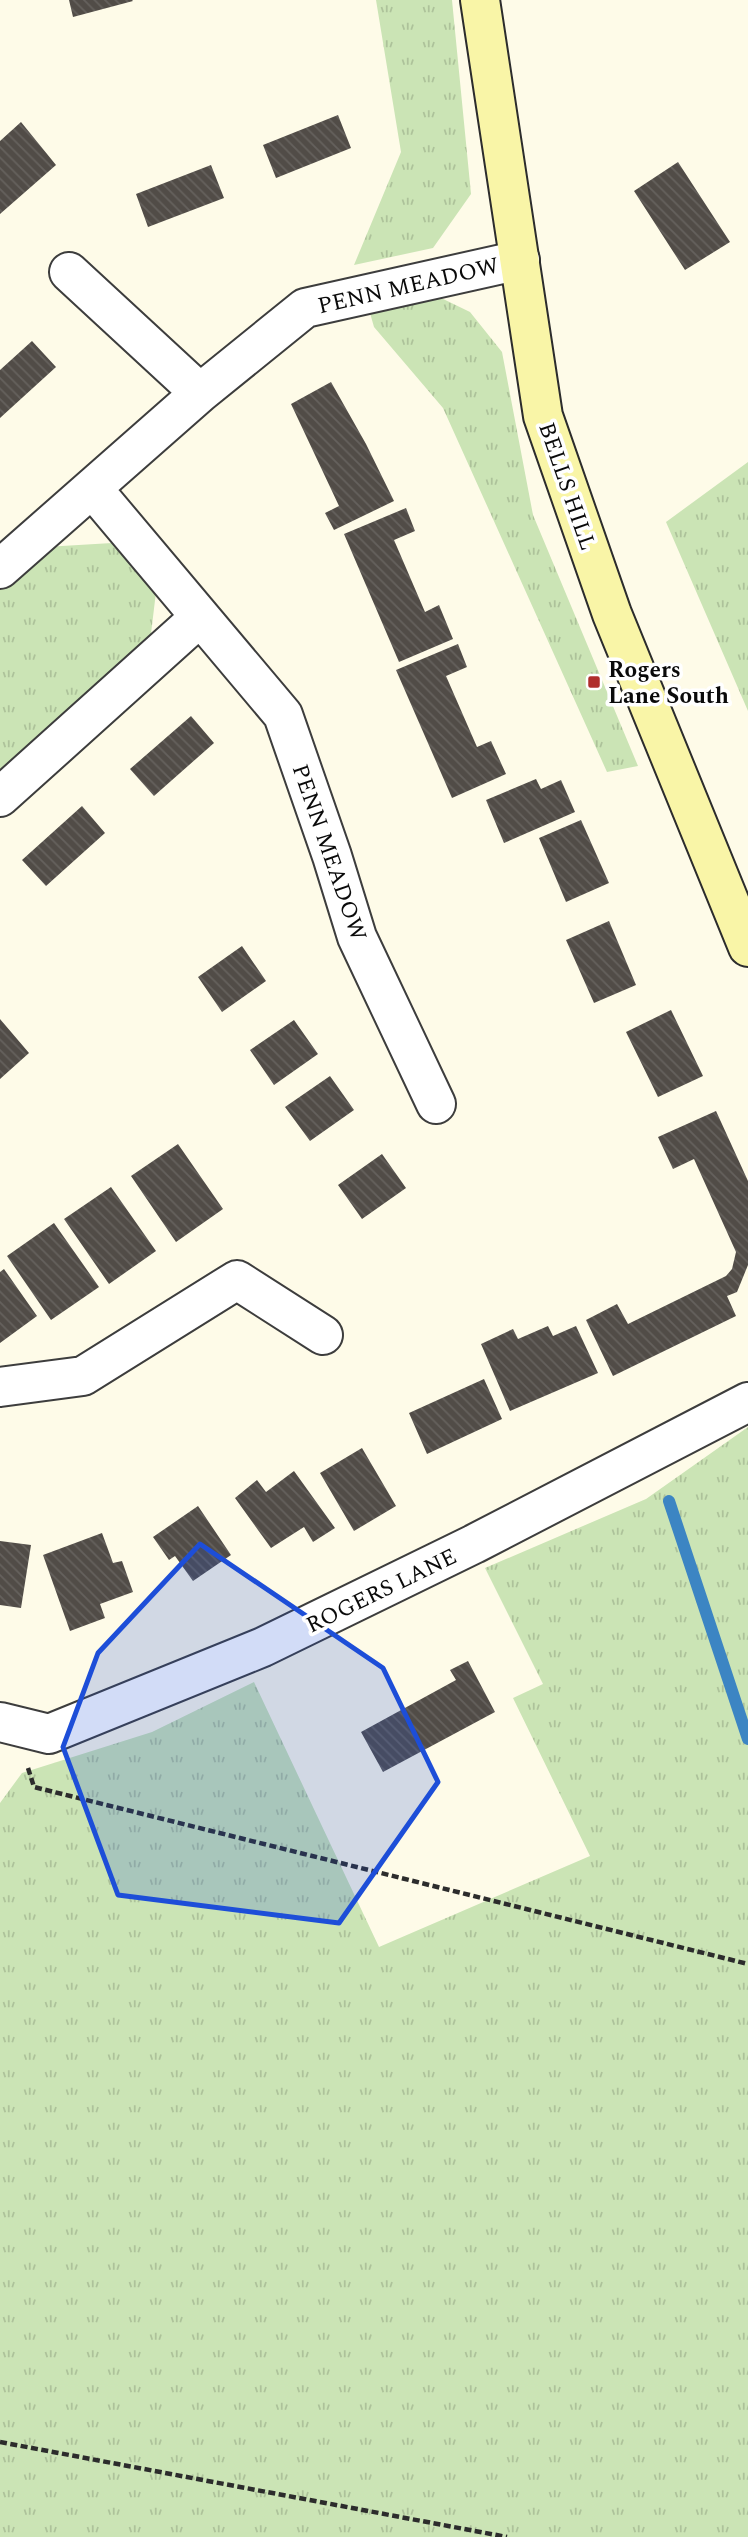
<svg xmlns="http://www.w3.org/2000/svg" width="748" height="2537" font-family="Spectral,serif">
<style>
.grass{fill:url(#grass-tufts)}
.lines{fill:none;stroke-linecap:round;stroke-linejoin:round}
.stream{stroke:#3c85c3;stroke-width:12}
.building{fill:url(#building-back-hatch)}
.minor-casing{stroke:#3d3d3d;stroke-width:42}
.secondary-casing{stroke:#2c2c2c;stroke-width:42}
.path{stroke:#2c2c2c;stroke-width:4.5;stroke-dasharray:7 3.5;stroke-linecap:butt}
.minor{stroke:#fff;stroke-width:38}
.secondary{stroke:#f9f5a7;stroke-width:38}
.marked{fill:#1d4ed8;fill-opacity:0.2;stroke:#1d4ed8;stroke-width:5;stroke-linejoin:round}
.poi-dot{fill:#af2e2c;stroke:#fff;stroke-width:2.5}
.labels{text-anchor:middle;stroke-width:7;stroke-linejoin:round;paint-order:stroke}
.street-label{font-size:23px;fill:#0a0a0a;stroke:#fff}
.poi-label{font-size:23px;font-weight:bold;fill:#0a0a0a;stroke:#fff;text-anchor:start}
</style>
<defs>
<pattern id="grass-tufts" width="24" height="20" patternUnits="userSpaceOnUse" patternTransform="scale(1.75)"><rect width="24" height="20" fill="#cbe4b5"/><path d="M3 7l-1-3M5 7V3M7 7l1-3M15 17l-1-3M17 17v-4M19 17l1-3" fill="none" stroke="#adc29a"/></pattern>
<pattern id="building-back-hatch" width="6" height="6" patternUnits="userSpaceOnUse" patternTransform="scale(1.75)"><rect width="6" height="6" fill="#514c47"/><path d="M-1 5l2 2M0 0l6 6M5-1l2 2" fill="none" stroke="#65615d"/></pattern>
</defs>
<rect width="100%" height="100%" fill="#fefbe8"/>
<path class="grass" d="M376,0h76l19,194 -38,54 -79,17 47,-113z
M437,296l33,16 32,40 31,163 105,251 -31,6 -164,-364 -69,-81 -6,-21z
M748,462v249l-82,-189z
M112,543l44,49 -6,50 -150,129v-182l45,-42z
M748,1427v1110h-748v-734l22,-30 130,-41 102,-50 125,265 211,-91 -77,-158 30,-14 -58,-116 161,-69z"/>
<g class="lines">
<path class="stream" d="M669,1501l79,238"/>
</g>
<path class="building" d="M69,0h63l1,1 -60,16z
M338,115l13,33 -75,30 -13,-33z
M21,122l35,43 -56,49v-73z
M678,162l52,80 -45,28 -51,-79z
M211,165l13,33 -76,29 -12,-33z
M32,341l24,26 -56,51v-48z
M331,382l35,62 28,57 -60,29 -9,-17 14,-7 -48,-102z
M406,508l9,23 -21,9 31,72 14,-7 14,34 -54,23 -55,-128z
M458,644l9,23 -21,9 31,71 14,-6 15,33 -54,24 -56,-128z
M191,716l23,27 -60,53 -24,-27z
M536,779l5,10 20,-9 14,32 -71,31 -18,-43z
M82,806l23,27 -59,53 -24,-26z
M581,820l28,63 -43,19 -27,-64z
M609,921l27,64 -42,18 -28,-63z
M242,946l24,35 -44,31 -24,-35z
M671,1010l32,66 -45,21 -32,-65z
M0,1019l29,34 -29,26z
M294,1020l24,34 -44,31 -24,-35z
M330,1076l24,34 -44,31 -25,-34z
M716,1111l32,70v84l-11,27 -10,4 9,20 -123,60 -27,-56 31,-16 11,20 98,-48 6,-7 4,-17 -42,-93 -21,10 -15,-32z
M178,1144l45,65 -47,33 -45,-66z
M382,1154l24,34 -44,31 -24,-34z
M111,1187l45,64 -47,33 -45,-65z
M54,1223l45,64 -48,33 -44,-64z
M4,1269l33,47 -37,27v-71z
M548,1326l5,10 23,-10 22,47 -88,38 -29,-67 32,-15 5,10z
M484,1379l18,40 -75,35 -18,-41z
M362,1448l34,58 -42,25 -34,-58z
M294,1471l41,57 -22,14 -9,-15 -33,21 -36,-50 22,-18 9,12z
M198,1506l33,49 -38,26 -18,-25 -6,4 -16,-23z
M102,1533l11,30 9,-2 11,31 -33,12 5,14 -35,13 -27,-76z
M0,1541l31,4 -10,63 -21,-3z
M468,1661l27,51 -112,60 -22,-40 95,-52 -6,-10z"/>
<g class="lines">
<defs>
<path id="minor" d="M69,272l131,121
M92,488l191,227 49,141 25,81 79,167
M0,569l200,-176 105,-85 215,-48
M0,797l200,-180
M0,1387l83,-11 154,-96 86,55
M0,1722l49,12 214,-87 211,-103 274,-142"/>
<path id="secondary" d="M480,0l63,416 69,198 136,333"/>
</defs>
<use href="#minor" class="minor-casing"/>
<use href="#secondary" class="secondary-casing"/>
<path class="path" d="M28,1768l6,19 714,177
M0,2442l507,95"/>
<use href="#minor" class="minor"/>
<use href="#secondary" class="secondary"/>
</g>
<path class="marked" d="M200,1544l183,124 55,114 -99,141 -221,-28 -55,-148 35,-94z"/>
<rect class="poi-dot" x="587" y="675" width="14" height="14" rx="3.5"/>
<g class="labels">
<g class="street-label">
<text transform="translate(408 285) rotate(-13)" y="8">PENN MEADOW</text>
<text transform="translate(568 486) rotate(71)" y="8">BELLS HILL</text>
<text transform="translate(330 852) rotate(71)" y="8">PENN MEADOW</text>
<text transform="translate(381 1590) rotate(-26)" y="8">ROGERS LANE</text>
</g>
<g class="poi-label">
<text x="608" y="677">Rogers<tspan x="608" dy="26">Lane South</tspan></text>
</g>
</g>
</svg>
